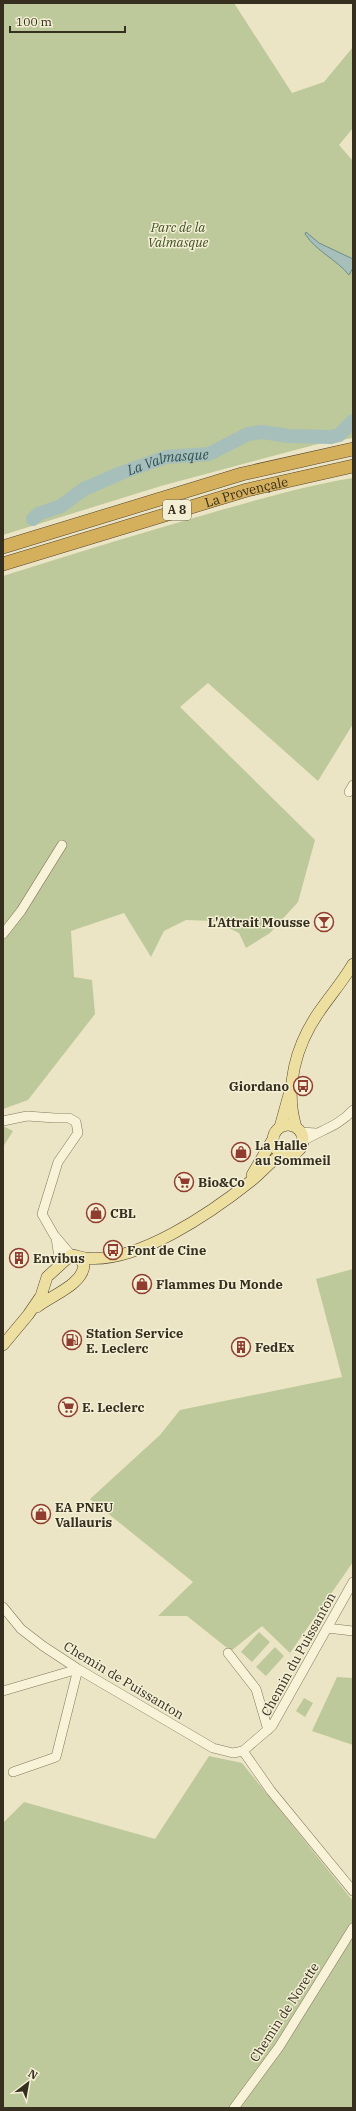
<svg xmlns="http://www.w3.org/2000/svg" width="356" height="2111" font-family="'IBM Plex Serif',serif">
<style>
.green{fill:#bdc99a}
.water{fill:#a7bfbb;stroke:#6e8d89}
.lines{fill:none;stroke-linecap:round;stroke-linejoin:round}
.river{stroke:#a7bfbb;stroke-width:14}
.minor-casing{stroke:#85785c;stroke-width:10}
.major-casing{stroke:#534530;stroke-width:12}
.highway-casing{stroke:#534530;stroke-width:14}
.minor{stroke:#f7f2d8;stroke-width:9}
.major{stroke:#ecdfa0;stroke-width:11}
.highway{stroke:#d5b05c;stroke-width:13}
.labels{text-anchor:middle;stroke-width:3;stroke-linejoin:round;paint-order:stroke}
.shield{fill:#f3efd4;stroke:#6f6855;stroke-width:1}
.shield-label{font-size:12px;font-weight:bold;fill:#362e1f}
.park-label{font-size:13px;font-style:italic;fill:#415127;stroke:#f3efd4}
.street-label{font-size:13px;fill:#362e1f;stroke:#f3efd4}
.poi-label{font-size:13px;font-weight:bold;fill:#362e1f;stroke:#f3efd4;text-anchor:start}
.water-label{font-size:14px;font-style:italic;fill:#305255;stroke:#f3efd4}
</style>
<rect width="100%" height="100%" fill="#ebe5c5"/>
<path class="green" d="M3,3h231l58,90 32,-11 29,-35v81l-14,17 14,16v277l-35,6 -157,42 -158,49z
M353,478v246l-35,57 -110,-98 -28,24 135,133 -17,62 -28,31 -24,15 -7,-15 -25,-12 -28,-1 -22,11 -13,26 -27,-44 -53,18 3,46 18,3 3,34 -67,86 -25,9v-533c72,-23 145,-45 218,-66 43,-12 87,-25 132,-32z
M3,1126l10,5 -10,16z
M353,1269v293l-63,91 -28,-27 -31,25 -44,-35h-29l35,-34 -103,-83 70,-64 20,-25 162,-33 -26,-98z
M259,1632l11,10 -18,20 -11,-10z
M275,1647l9,9 -18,20 -10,-9z
M337,1677l16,1v67l-41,-14z
M304,1698l9,5 -8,14 -9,-6z
M209,1756l33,7 111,138v207h-350v-285l21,-21 131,37z"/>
<path class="water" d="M306,232l13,11 34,16v9l-4,7c-13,-16 -32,-23 -44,-41z"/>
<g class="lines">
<path class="river" id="s1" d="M33,519l5,-5 23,-8 23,-17 37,-16 45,-16 43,-3 39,-20 14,-2 27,4 42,1 8,-2 14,-14"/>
<defs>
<path id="minor" d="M349,792l4,-7
M3,934l18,-23 41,-66
M3,1121l24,-5 28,2h14l7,4 2,11 -20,29 -16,52 12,21 17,20
M301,1132l15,1
M303,1141c18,-11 36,-15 50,-31
M56,1238l4,26
M3,1607l18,22 22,17 35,23 135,79 20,5 10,-2
M327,1628l26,3
M228,1653l28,36 12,41
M3,1691l75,-22
M243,1751l29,-25 81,-144
M243,1751l28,40 82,100
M13,1772l43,-15 22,-88
M234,2108l45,-61 74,-119"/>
<path id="major" d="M273 1140a15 15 0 1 1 30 0a15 15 0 1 1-30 0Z
M280,1127l10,-36
M296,1127c-12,-39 0,-82 23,-115 11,-16 24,-31 34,-48
M252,1175l21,-36
M37,1307c13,-11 46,-22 47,-42l-5,-8
M3,1345l25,-30 13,-19 6,-19 24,-22c6,0 10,3 15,3 51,6 126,-46 165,-77 11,-9 20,-20 32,-28"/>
<g id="highway">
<path d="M3,547l239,-73 111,-25"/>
<path id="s2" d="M3,564l244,-74 106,-24"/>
</g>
</defs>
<use href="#minor" class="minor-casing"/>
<use href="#major" class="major-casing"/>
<use href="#highway" class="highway-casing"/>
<use href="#minor" class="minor"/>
<use href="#major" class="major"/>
<use href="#highway" class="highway"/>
</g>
<defs>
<symbol id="bar-ring" viewBox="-11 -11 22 22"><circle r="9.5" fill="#f3efd4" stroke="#903d30" stroke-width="1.5"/><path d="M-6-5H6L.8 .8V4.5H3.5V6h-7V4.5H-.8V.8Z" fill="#903d30"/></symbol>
<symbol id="bus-ring" viewBox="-11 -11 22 22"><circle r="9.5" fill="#f3efd4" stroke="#903d30" stroke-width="1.5"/><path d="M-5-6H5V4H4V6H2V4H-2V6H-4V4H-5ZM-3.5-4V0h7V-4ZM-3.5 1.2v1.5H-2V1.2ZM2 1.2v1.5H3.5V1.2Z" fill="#903d30"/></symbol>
<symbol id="shop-ring" viewBox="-11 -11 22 22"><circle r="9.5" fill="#f3efd4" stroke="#903d30" stroke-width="1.5"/><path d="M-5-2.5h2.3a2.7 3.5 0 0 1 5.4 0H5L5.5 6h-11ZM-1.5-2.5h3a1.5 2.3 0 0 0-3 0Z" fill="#903d30"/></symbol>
<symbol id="supermarket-ring" viewBox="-11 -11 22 22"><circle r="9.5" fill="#f3efd4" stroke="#903d30" stroke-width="1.5"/><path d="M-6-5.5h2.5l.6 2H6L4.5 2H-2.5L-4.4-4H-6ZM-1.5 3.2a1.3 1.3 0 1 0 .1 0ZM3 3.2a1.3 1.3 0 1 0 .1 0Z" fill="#903d30"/></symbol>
<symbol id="building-ring" viewBox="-11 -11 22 22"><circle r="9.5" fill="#f3efd4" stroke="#903d30" stroke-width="1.5"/><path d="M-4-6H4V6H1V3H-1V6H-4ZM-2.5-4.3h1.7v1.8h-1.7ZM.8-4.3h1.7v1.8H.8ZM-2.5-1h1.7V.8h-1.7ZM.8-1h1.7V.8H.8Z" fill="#903d30"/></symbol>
<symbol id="fuel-ring" viewBox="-11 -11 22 22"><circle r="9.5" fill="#f3efd4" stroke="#903d30" stroke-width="1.5"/><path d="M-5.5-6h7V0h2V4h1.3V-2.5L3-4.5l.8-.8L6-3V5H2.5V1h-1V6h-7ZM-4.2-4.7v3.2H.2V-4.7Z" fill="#903d30"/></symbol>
</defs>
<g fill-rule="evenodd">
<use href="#bar-ring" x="313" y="911" width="22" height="22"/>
<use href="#bus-ring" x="292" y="1075" width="22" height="22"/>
<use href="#shop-ring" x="230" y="1141" width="22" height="22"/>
<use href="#supermarket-ring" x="173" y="1171" width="22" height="22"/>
<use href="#shop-ring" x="85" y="1202" width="22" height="22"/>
<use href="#bus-ring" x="102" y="1239" width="22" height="22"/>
<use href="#building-ring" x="8" y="1247" width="22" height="22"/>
<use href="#shop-ring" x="131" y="1273" width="22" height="22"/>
<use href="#fuel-ring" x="61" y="1329" width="22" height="22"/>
<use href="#building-ring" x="230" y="1336" width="22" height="22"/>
<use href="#supermarket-ring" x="57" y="1396" width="22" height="22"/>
<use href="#shop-ring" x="30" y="1503" width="22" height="22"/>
</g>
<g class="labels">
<rect class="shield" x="163" y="500" width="28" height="20" rx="3"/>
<g class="shield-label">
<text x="177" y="514">A 8</text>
</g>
<g class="park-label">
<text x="178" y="232">Parc de la<tspan x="178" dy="15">Valmasque</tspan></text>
</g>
<g class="street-label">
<text dy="5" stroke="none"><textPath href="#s2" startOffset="254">La Provençale</textPath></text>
<text transform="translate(298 1654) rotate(-61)" y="5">Chemin du Puissanton</text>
<text transform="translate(124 1680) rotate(31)" y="5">Chemin de Puissanton</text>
<text transform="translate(284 2012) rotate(-57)" y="5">Chemin de Norette</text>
</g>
<g class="poi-label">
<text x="310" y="927" text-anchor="end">L'Attrait Mousse</text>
<text x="289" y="1091" text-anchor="end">Giordano</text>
<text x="255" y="1150">La Halle<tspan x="255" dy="15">au Sommeil</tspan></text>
<text x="198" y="1187">Bio&amp;Co</text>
<text x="110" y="1218">CBL</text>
<text x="127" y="1255">Font de Cine</text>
<text x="33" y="1263">Envibus</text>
<text x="156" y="1289">Flammes Du Monde</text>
<text x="86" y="1338">Station Service<tspan x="86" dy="15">E. Leclerc</tspan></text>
<text x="255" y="1352">FedEx</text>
<text x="82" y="1412">E. Leclerc</text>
<text x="55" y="1512">EA PNEU<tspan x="55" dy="15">Vallauris</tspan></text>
</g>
<g class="water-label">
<text dy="5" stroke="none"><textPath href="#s1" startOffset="149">La Valmasque</textPath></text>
</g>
</g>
<rect width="356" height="2111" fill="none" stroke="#362e1f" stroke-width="8"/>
<g transform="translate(28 2083) rotate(31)" stroke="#f3efd4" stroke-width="3" paint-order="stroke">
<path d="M0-3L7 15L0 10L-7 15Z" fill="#362e1f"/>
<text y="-6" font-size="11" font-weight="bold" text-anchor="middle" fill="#362e1f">N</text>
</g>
<path d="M10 26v6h115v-6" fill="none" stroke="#362e1f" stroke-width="2"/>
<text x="16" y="26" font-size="12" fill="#362e1f" stroke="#f3efd4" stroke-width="3" paint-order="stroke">100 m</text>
</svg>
